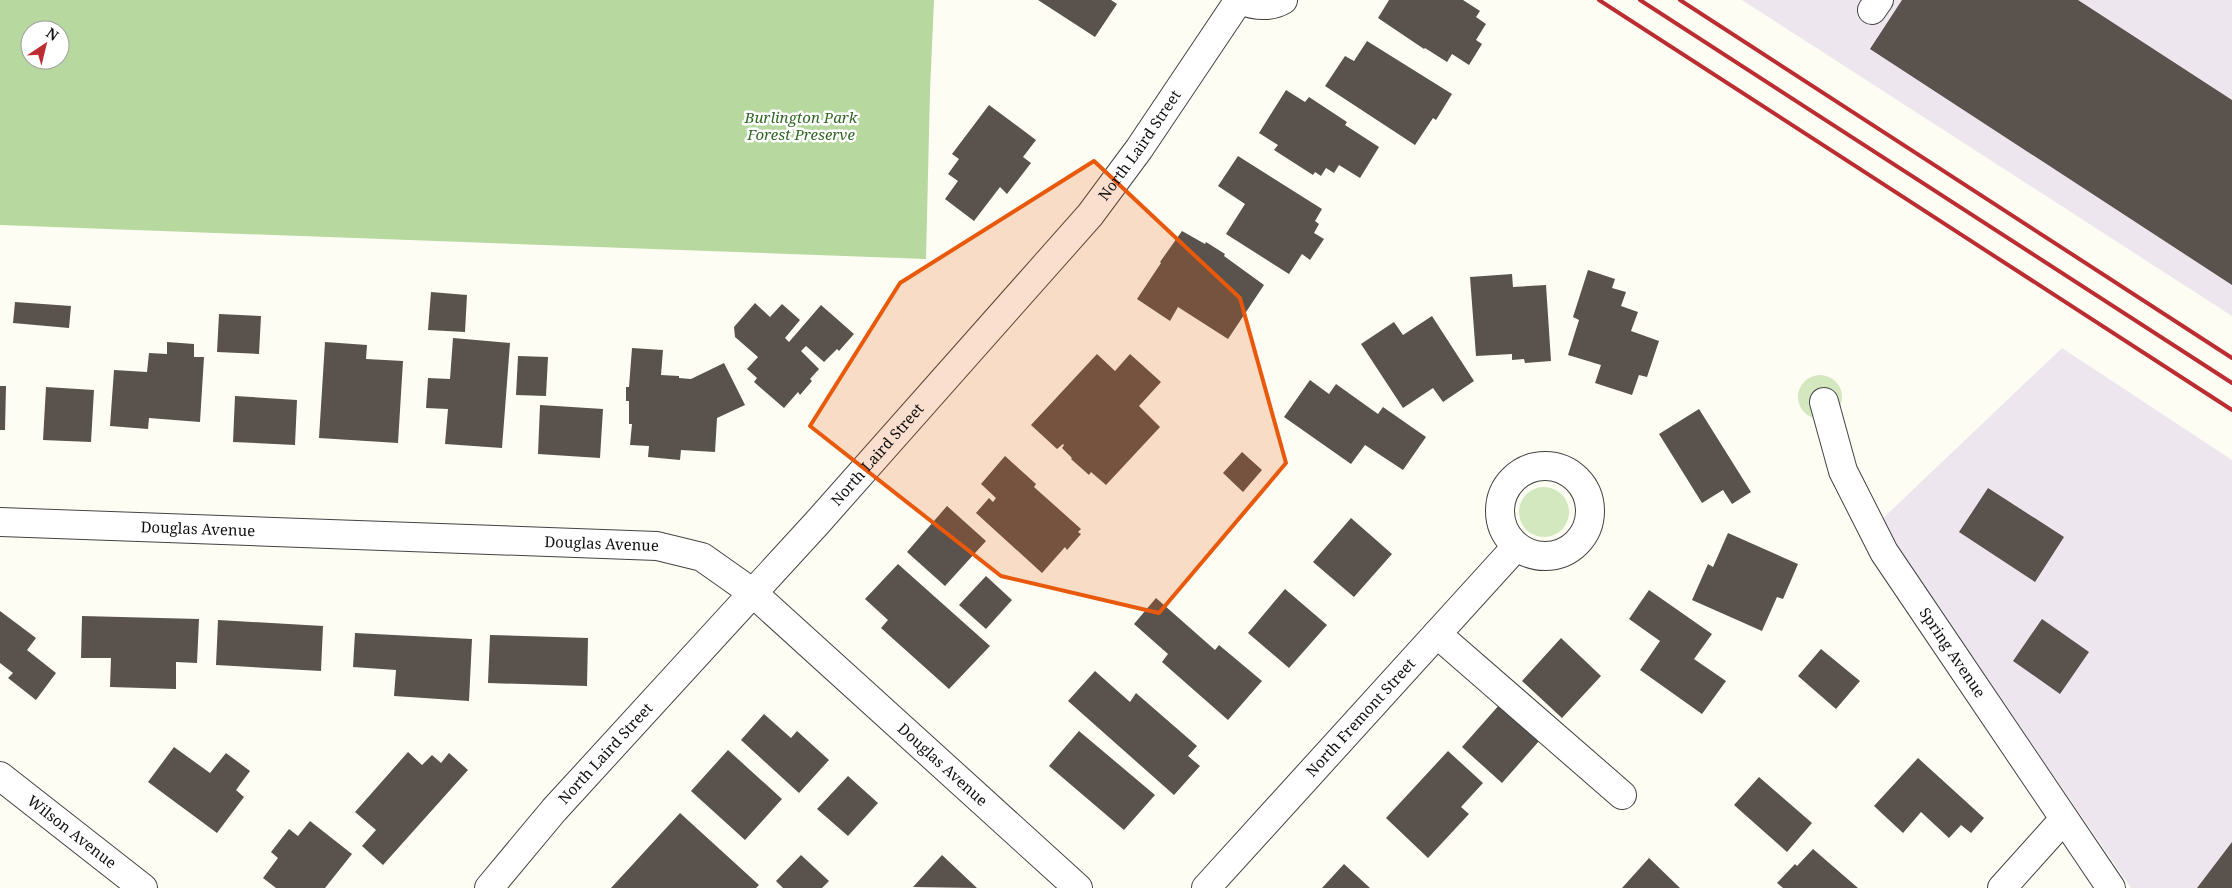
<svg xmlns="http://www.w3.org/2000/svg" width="2232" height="888" font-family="'Noto Serif',serif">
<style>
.industrial{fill:#ede6ee}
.green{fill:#d3e8be}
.forest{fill:#b7d89e;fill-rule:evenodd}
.building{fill:#59524d}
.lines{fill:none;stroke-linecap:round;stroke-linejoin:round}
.minor-casing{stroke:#434343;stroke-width:30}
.minor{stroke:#fff;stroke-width:28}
.rail{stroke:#bb2d31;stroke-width:4}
.marked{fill:#e8590c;fill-opacity:0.2;stroke:#e8590c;stroke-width:4;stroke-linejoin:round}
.labels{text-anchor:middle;stroke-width:5;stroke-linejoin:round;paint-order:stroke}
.park-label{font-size:15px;font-style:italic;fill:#2f6622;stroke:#fff}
.street-label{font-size:15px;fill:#101010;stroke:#fff}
</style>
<rect width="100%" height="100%" fill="#fefdf4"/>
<path class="industrial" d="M1742,0h490v316z
M2062,348l170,112v428h-101l-252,-366z"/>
<path class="green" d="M1798 397a22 22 0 1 1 44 0a22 22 0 1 1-44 0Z
M1519 512a25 25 0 1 1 50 0a25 25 0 1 1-50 0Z"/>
<path class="forest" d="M0,0h934l-4,91 -4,168 -926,-34zM30,30h30v30h-30z"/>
<path class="building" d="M1038,0h73l6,4 -22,33z
M1389,0h74l17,11 -4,6 10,7 -10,16 6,4 -13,21 -17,-11 -5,8 -22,-14 -1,1 -46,-31z
M1902,0h176l154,100v185l-362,-236z
M1367,41l85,53 -16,26 -3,-2 -18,27 -90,-59 20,-30 9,5z
M1286,90l19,12 4,-5 38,25 -2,3 34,22 -19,31 -21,-13 -5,8 -8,-5 -5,8 -6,-4 -2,3 -39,-25 4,-5 -19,-12z
M989,105l47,35 -13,17 8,6 -24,31 -7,-7 -26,34 -29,-22 13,-18 -10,-7 11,-15 -7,-5z
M1238,156l84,53 -7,12 4,3 -5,9 10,6 -14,21 -8,-6 -13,20 -63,-40 19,-30 -27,-18z
M1182,231l23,13 1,-2 19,12 -1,2 40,29 -36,54 -50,-32 -8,14 -33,-22 24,-36 -1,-1z
M1588,270l27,9 -3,9 14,4 -5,14 17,6 -7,19 28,10 -12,36 -8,-2 -7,20 -37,-12 6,-18 -33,-10 11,-35 -6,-3z
M1512,274l1,13 33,-2 5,76 -26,2 -1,-4 -12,1v-6l-36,2 -6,-79z
M431,292l36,3 -2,37 -37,-2z
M15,302l56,4 -2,22 -56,-5z
M755,303l15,14 12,-13 18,16 -15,18 4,4 32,-37 33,29 -15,17 -2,-2 -13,13 -18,-16 -5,5 18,18 -9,10 2,2 -12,14 -2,-3 -14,16 -30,-26 3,-4 -10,-9 11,-12 -23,-20 -1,-10z
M219,314l42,2 -2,38 -42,-2z
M1432,316l42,65 -31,21 -10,-14 -30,20 -42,-64 33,-22 9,13z
M453,338l57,5 -8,105 -57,-4 3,-35 -22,-1 2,-30 22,1z
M167,342l27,2v13h10l-4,65 -51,-4 -1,11 -38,-3 4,-56 33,2 2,-19 18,1z
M325,342l42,3 -1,14 37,2 -5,82 -79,-5z
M632,348l31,2 -2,25 18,1v2l12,1 33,-16 21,42 -28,13 -2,34 -34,-2 -1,10 -32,-3 1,-11 -19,-1 2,-21h-3v-23h-3v-14h3z
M1097,354l18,17 15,-17 31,28 -22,24 21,21 -54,58 -15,-13 -2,3 -18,-16 1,-1 -10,-10 2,-3 -1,-1 -6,5 -26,-24z
M518,356l30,1 -2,39 -30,-1z
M1310,380l19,14 7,-10 42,30 5,-7 43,30 -23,33 -38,-25 -14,19 -67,-47z
M0,386h6l-1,44h-5z
M46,387l48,3 -3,52 -48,-2z
M235,396l62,4 -2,45 -62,-3z
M540,405l63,4 -3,49 -62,-4z
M1699,409l52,83 -19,12 -9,-14 -21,13 -43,-69z
M1242,452l20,18 -19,22 -20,-19z
M1005,456l31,28 -2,3 47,42 -3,3 3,2 -14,16 -2,-3 -23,26 -66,-60 13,-15 4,4 3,-4 -15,-14z
M1988,488l76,49 -29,45 -76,-50z
M947,506l39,35 -41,45 -38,-34z
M1351,518l41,36 -38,43 -41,-35z
M1728,533l70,31 -15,35 -6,-2 -15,34 -70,-31 16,-36 5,3z
M898,564l92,82 -41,43 -68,-61 7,-8 -23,-21z
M986,576l26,24 -26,29 -27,-24z
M1285,589l42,36 -38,43 -41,-35z
M1649,590l63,44 -18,25 32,22 -24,33 -62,-44 20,-29 -31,-22z
M1156,598l59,52 4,-5 43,36 -34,39 -66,-58 6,-8 -34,-30z
M0,611l36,27 -9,12 29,23 -20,27 -28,-22 5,-5 -13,-10z
M82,616l117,3 -2,44 -21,-1v27l-66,-2 1,-29h-30z
M2042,619l47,33 -29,42 -47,-33z
M218,620l105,6 -2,45 -105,-6z
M355,633l117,6 -3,62 -75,-5 2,-26 -43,-3z
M490,635l98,3 -1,48 -99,-3z
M1561,638l40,38 -39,42 -40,-37z
M1821,649l39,32 -24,28 -38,-33z
M1095,671l35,31 6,-9 61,53 -9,10 12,10 -26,29 -106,-94z
M1500,704l40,36 -38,43 -40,-36z
M764,714l27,24 6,-7 32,29 -30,33 -58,-53z
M1079,731l76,64 -31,35 -75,-64z
M174,747l36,26 16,-20 24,18 -14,19 8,7 -27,36 -69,-51z
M728,750l54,49 -37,41 -54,-49z
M1448,751l35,32 -22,24 8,7 -41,44 -42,-40z
M408,752l14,13 10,-10 9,8 8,-10 19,17 -85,95 -21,-19 14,-16 -21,-18z
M1918,758l66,60 -13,15 -10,-8 -12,13 -28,-26 -18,21 -29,-27z
M848,776l30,27 -30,33 -31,-27z
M1759,777l53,46 -25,29 -53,-47z
M680,813l79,72 -3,3h-145z
M310,821l42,33 -27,34h-49l-13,-10 15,-20 -7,-6 18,-23 9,7z
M2232,842v46h-35z
M1813,849l45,39h-75l-6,-5 18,-19 2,2z
M801,855l28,26 -7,7h-39l-7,-7z
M942,855l35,33 -64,-1z
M1649,858l31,30h-58z
M1344,864l26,24h-48z"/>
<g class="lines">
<defs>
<g id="minor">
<path d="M1240,0c15,6 29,8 43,0"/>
<path d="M1872,10l7,-10"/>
<path id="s1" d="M1824,402l19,69 41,81 227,336"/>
<circle cx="1545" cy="511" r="45"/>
<path id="s2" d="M0,522l657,24 45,11 51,36 325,295"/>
<path d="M1437,634l185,161"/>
<path id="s3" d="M0,776l143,112"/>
<path id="s4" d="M489,888l65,-78 263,-287 273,-308 49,-66 100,-149"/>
<path id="s5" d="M1206,888l310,-341"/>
<path d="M2002,888l62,-69"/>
</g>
</defs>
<use href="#minor" class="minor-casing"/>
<use href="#minor" class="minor"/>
<path class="rail" d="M1599,0l633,410
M1640,0l592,383
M1680,0l552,358"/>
</g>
<path class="marked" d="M1094,161l146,137 46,165 -127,150 -158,-37 -191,-150 90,-143z"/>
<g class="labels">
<g class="park-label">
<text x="801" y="123">Burlington Park<tspan x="801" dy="17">Forest Preserve</tspan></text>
</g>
<g class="street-label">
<text dy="5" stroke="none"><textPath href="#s4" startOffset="988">North Laird Street</textPath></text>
<text dy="5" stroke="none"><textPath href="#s4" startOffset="582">North Laird Street</textPath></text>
<text dy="5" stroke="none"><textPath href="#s2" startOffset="198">Douglas Avenue</textPath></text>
<text dy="5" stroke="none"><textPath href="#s2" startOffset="602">Douglas Avenue</textPath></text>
<text dy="5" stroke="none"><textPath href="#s1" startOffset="284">Spring Avenue</textPath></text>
<text dy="5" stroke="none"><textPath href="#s5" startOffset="230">North Fremont Street</textPath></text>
<text dy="5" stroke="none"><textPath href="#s4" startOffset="178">North Laird Street</textPath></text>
<text dy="5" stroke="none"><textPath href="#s2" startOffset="1022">Douglas Avenue</textPath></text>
<text dy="5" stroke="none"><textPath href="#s3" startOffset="91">Wilson Avenue</textPath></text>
</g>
</g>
<g transform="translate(45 45) rotate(35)"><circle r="24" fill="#ffffff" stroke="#9f9f9f"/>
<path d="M0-4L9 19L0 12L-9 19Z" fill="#bb2d31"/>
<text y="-8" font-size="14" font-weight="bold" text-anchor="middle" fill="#101010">N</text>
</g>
</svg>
